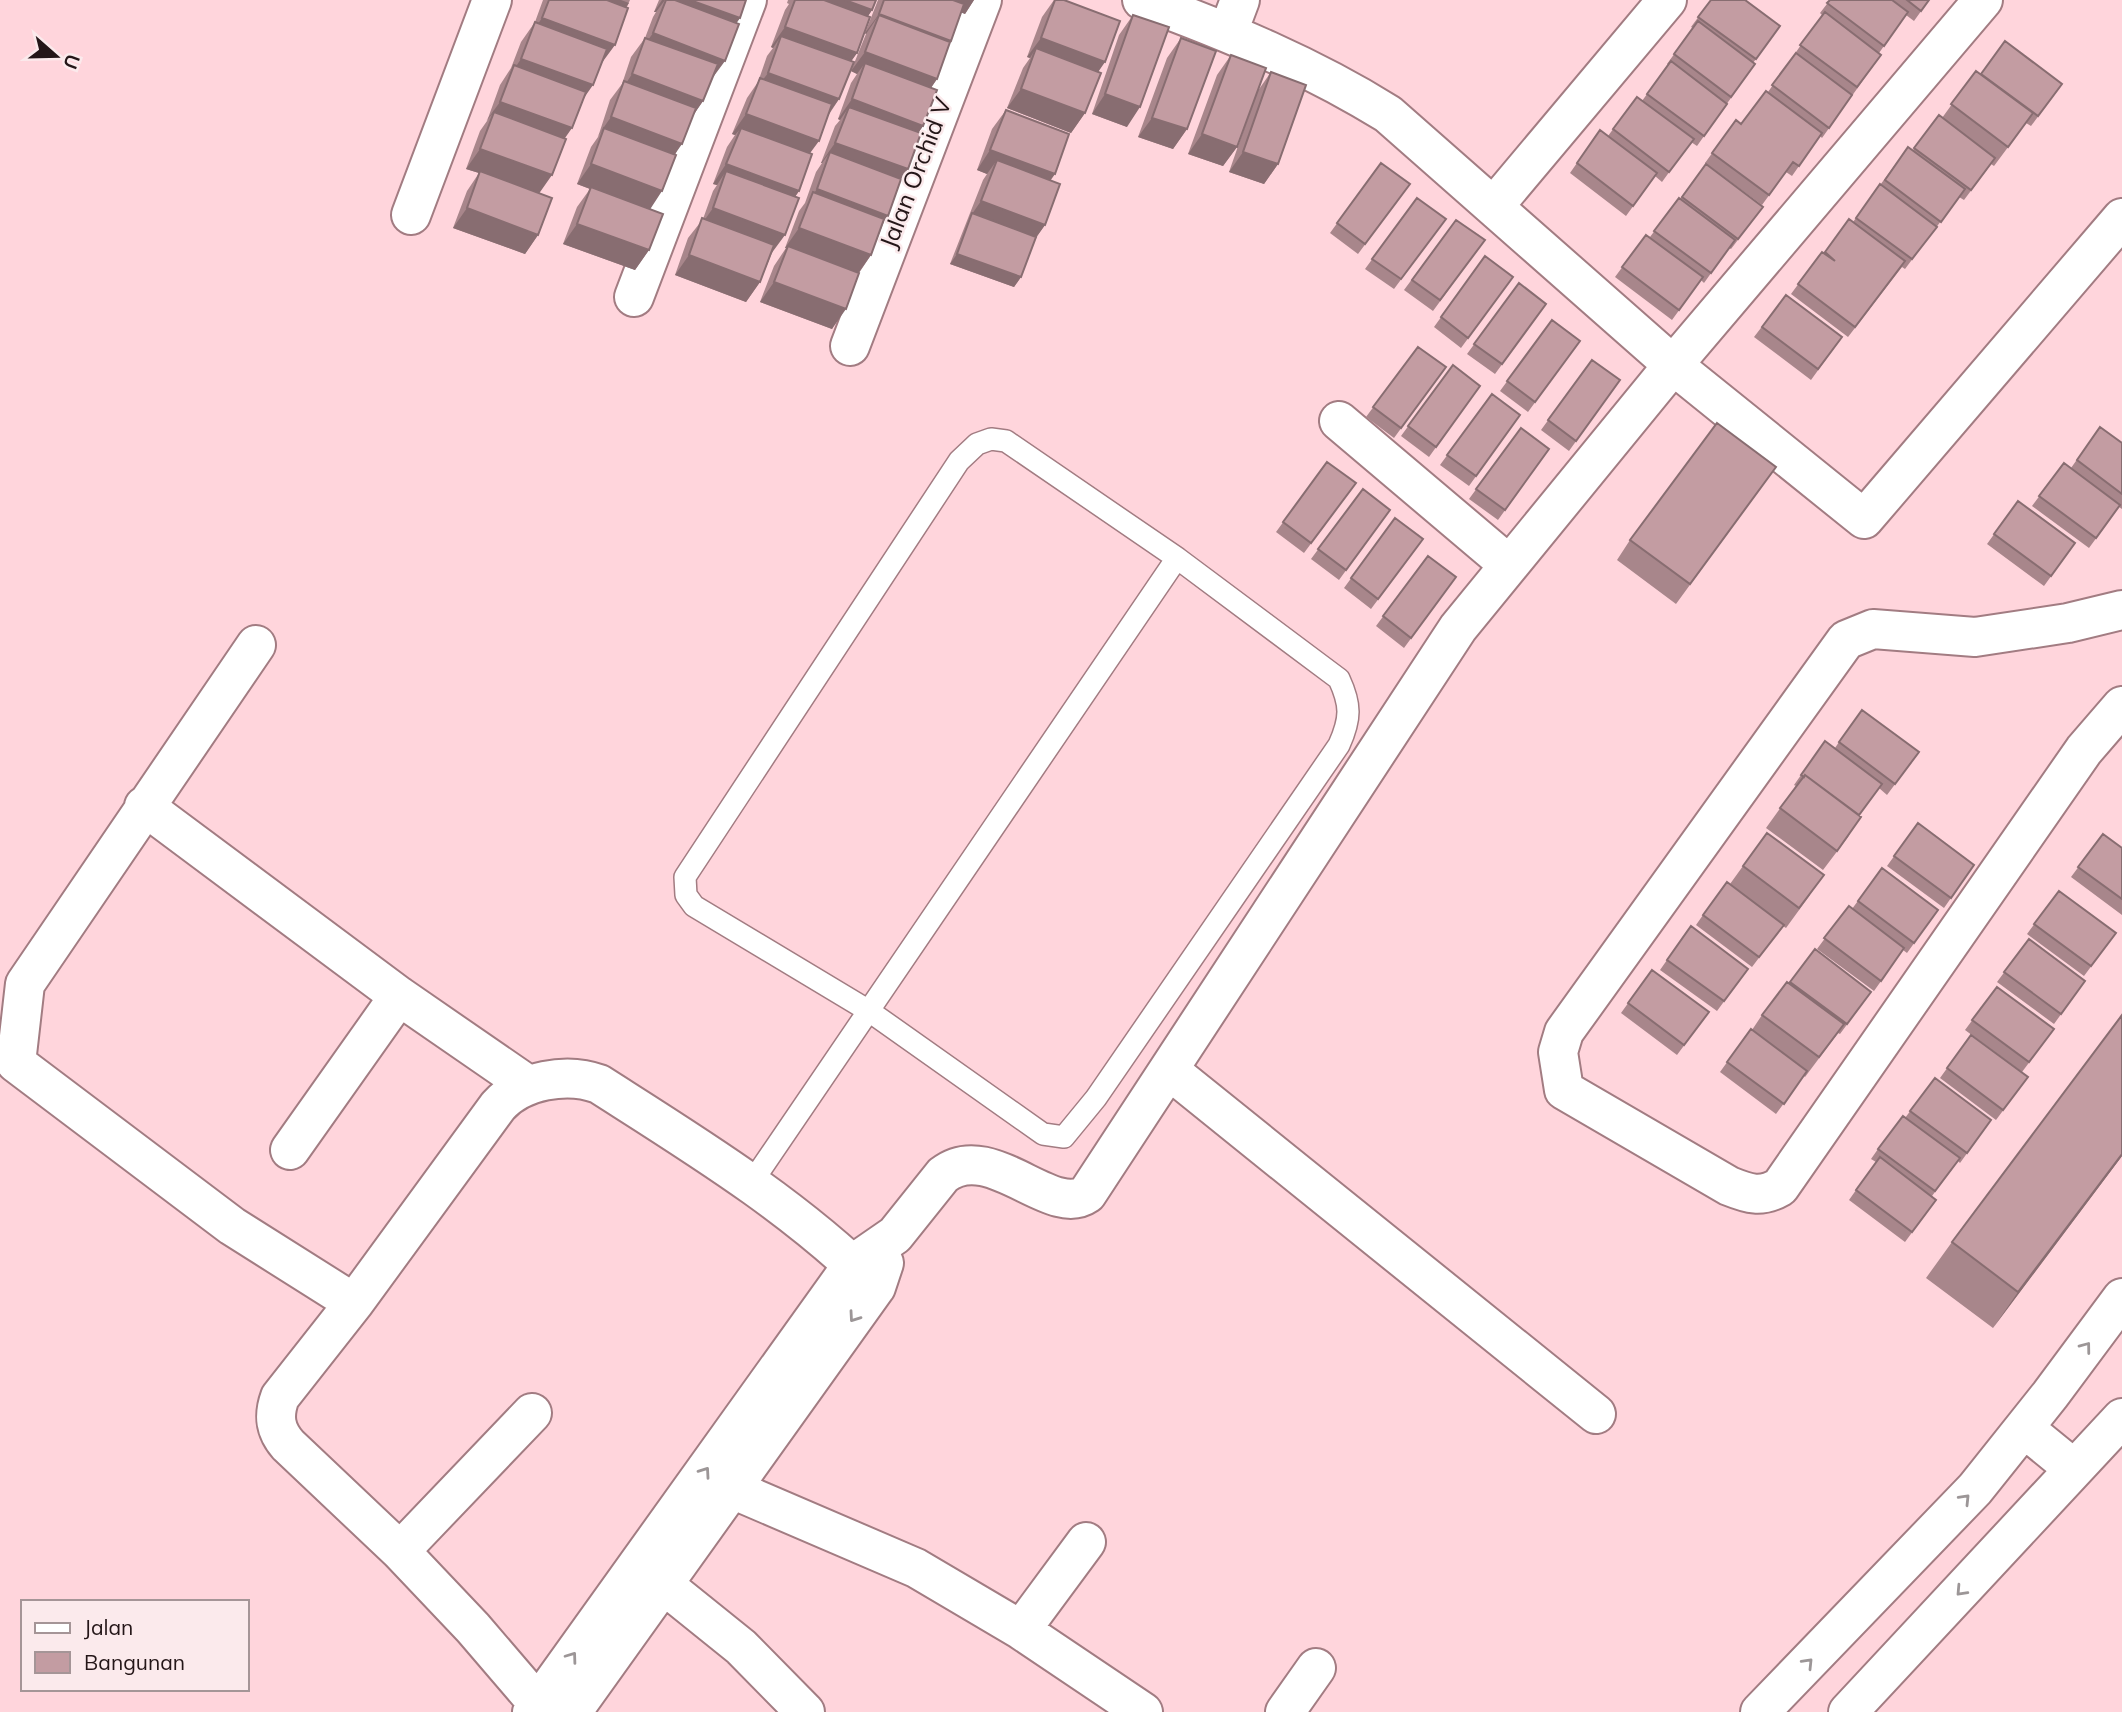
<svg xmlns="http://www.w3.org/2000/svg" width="2122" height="1712" font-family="Mulish,sans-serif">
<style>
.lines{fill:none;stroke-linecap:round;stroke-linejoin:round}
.service-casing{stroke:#a27c82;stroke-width:24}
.minor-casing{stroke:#a27c82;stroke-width:42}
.tertiary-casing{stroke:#a27c82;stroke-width:42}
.service{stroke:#fff;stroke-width:21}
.minor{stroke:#fff;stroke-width:38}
.tertiary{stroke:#fff;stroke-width:38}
.wall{fill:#a8868b}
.shaded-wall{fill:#886d71}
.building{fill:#c39ca2;stroke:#886d71;stroke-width:2}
.oneway{stroke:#9c9697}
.labels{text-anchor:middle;stroke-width:5;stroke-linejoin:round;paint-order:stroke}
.street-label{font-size:24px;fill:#241618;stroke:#fbeaec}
</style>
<rect width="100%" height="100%" fill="#ffd5dc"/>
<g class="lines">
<defs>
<path id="service" d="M991,439l15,2 171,117 162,121c12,26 12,39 0,66l-243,353 -32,39 -21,-3 -174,-123 -175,-105 -8,-11 -1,-18 274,-416 18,-17z
M752,1182l425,-624"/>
<path id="minor" d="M1142,0c85,31 169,66 246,114l285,251 191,154 258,-301
M1228,32l12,-32
M1494,206l173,-206
M411,215l81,-215
M634,297l113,-297
M850,346l132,-346
M1339,421l169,143
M2122,610l-54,13 -93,14 -102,-8 -27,11 -282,392 -6,20 6,38 165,96c20,8 32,12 51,1l304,-437 38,-44
M256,645l-231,339 -9,79 216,163 122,77
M144,806l255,190 129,89
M1169,1070l427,344
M290,1150l109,-154
M732,1489l184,79 105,62 122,82
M400,1551l132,-138
M664,1585l77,62 64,65
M1021,1630l65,-88
M532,1712l321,-448 42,-29 48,-60c47,-37 108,44 144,19l371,-566 215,-263 310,-365
M545,1712l-72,-84 -73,-77 -112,-106c-13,-15 -15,-29 -8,-48l74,-94 144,-197c23,-26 69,-34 101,-22 97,62 194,121 277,203
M572,1712l304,-425 8,-24
M1285,1712l31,-44"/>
<path id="tertiary" d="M2025,1429l49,40
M1760,1712l215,-223 75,-94 72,-97
M1848,1712l274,-294"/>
</defs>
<use href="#service" class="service-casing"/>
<use href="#minor" class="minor-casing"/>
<use href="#tertiary" class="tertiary-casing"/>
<use href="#service" class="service"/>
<use href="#minor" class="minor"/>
<use href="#tertiary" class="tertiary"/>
</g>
<path class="wall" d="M543,0h87l-29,64 -18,35 -44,94 -1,42 -13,19 -72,-26 14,-37 12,-18 -13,-4 14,-38 7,-10 13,-36 11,-17 10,-26 14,-20z
M659,0h87l-6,18 -4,5 -33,78 -9,13 -44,95 -1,41 -14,20 -72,-26 14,-37 13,-18 -13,-5 14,-37 7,-10 12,-37 12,-16 9,-27 14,-19 8,-21 3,-5h-2z
M788,0h88l-4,10 -4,6 -11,37 -6,8 -12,38 -11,17 -18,37 -11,38 -4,6 -35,85 -14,20 -71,-27 13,-37 15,-19 10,-28 4,-6 -4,-1 14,-37 8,-12 -3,-1 15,-36 11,-16 9,-26 6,-8 -2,-1 14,-37 4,-6 -2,-1z
M878,0h96l-9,14 -4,-2 -24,67 -6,9 -8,38 -4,6 -48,123 -12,18 -27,56 -72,-27 14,-36 12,-18h-1l14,-37 6,-8 11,-31 6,-9h-1l14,-37 5,-6 -2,-1 13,-36 6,-9 -6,-3 15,-37 -1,-1z
M1054,0h10l34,72 -13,41 -14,20 -64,-25 16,-40 7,-10 -3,-1 15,-40z
M1711,0l69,26 -27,37 2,1 -58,82 -6,-4 -29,40 -7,-6 -29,40 -56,-43 30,-43 8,6 29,-39 5,4 26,-36 -1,-1 26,-36 -2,-1z
M1830,0h99l-15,21 -8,-6 -27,38 2,2 -59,83 -2,-2 -28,40 -6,-4 -24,33 -57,-42 31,-43 5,4 27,-32 54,-77 -2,-2z
M1133,15l-6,112 -35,-13 27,-79z
M1181,38l6,91 -14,20 -35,-12 29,-79z
M1231,55l6,92 -14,19 -35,-12 29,-79z
M1976,71l5,3 81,10 -31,42 -5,-3 -32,43 -3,-2 -27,36 -5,-3 -54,72 -3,-2 -54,70 -57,-43 31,-42 2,1 25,-34 4,3 55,-75 5,3 26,-35 3,3z
M1271,72l7,92 -14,20 -35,-12 28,-80z
M1006,110l44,71 -5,44 -9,12 -15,40 -7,10 -64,-23 33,-84 4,-6 -10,-4 15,-41z
M1381,163l29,21 -52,70 -28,-21z
M1706,164l57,43 -32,42 -2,-1 -25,35 -3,-3 -29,40 -57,-43 31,-42 4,2 29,-39 1,1z
M1417,198l29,21 -52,70 -29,-20z
M1456,220l29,20 -52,71 -29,-21z
M1485,256l28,21 -52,71 -27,-21z
M1519,283l27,21 -51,70 -28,-20z
M1786,295l56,42 -31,43 -57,-43z
M1552,320l28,21 -52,71 -28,-21z
M1418,347l28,20 -52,71 -28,-21z
M1592,360l28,20 -51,71 -28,-21z
M1453,365l27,21 -51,71 -28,-21z
M1492,394l28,21 -51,71 -29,-21z
M2100,427l22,16v66l-3,-2 -30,41 -57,-42 32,-43 7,5z
M1521,428l28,21 -51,71 -29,-21z
M1327,462l29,21 -52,70 -28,-21z
M1776,467l-100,137 -59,-44 13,-20z
M1363,489l27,21 -51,70 -28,-21z
M2018,501l57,42 -31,43 -57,-42z
M1395,518l28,21 -52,70 -27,-21z
M1428,556l28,21 -52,71 -28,-22z
M1825,741l10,7 4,-6 80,10 -32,43 -8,-7 -20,27 -11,22 -25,33 -57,-42 30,-42 -2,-1z
M1918,823l56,42 -30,43 -57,-42z
M2103,834l19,14v67l-51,-38z
M1743,866l67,29 -24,33 -3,-2 -31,41 -56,-42 7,-10 27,-31z
M1882,868l56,42 -31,43 -4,-3 -29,41 -57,-42 32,-43 3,3z
M2059,891l57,42 -32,43 -57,-42z
M1691,926l57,43 -31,42 -57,-41z
M2029,939l56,42 -31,43 -57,-42z
M1815,949l56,43 -31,42 -2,-1 -33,44 -1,-1 -28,38 -56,-42 31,-43 1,1 10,-15 27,-32z
M1652,970l57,42 -32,43 -56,-42z
M1997,987l57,42 -32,43 -57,-42z
M1971,1035l57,42 -32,43 -56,-42z
M1935,1078l56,42 -31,43 -2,-2 -26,35 4,4 -31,42 -56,-42 27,-38 -5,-3 7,-10 27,-31z
M2122,1156l-129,172 -67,-50 26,-36z"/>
<path class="shaded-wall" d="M555,0h66l8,3 -14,20z
M662,0h3l-9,12h-2z
M666,0h24l50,18 -14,20z
M795,0h50l27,10 -13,20z
M929,0h45l-9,14z
M879,14l72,27 -14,19 -58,-45 -13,19 -1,-1z
M542,18l73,27 -14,19 -72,-27z
M785,27l72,26 -14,20 -62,-37 -8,12 -2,-1z
M653,33l72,28 -14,19 -72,-27z
M1041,38l64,24 -13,19 -56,-33 -6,10 -3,-1z
M865,52l72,27 -14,20 -58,-36 -8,11 -6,-3z
M521,59l72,26 -14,20 -69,-30z
M768,73l71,26 -14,20 -69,-30z
M632,74l71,27 -13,19 -69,-29z
M1021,89l64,24 -14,20 -64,-25z
M1105,94l35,13 -13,20 -35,-13z
M852,99l71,27 -14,20 -60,-39 -9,13 -2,-1z
M500,102l72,26 -14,20 -64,-36 -8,9z
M746,114l73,27 -14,19 -64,-32 -6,7 -3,-1z
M611,117l71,27 -14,20 -64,-36 -7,9z
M1152,118l35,11 -14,20 -35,-12z
M1202,134l35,13 -14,19 -35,-12z
M835,143l73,26 -14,20 -64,-37 -8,11h-1z
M480,149l72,26 -14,20 -58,-24 -1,2 -13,-4z
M990,150l65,24 -14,20 -44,-34 -10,14 -10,-4z
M1243,152l35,12 -14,20 -35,-12z
M591,164l71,27 -13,20 -72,-27z
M726,164l73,27 -14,20 -59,-40 -9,14 -4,-1z
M817,189l71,27 -14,19 -63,-38z
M981,201l64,24 -14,20 -59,-31z
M467,208l71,27 -13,19 -72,-26z
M713,208l72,27 -14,19 -72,-26z
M577,224l72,26 -14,20 -72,-26z
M799,228l72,27 -14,20 -69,-29 -2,2h-1z
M957,254l64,23 -7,10 -64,-23z
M689,255l71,27 -14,20 -71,-27z
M774,282l72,27 -14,20 -72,-27z
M2122,1154v2l-129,172 25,-36z"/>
<path class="building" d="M549,0h58l21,8 -13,37 -73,-27z
M666,0h9l64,24 -14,37 -72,-28z
M690,0h56l-6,18z
M795,0h29l46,17 -13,36 -72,-26z
M845,0h31l-4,10z
M884,0h69l11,4 -13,37 -72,-27z
M1055,0h9l56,21 -15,41 -64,-24z
M1711,0h34l35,26 -24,33 -58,-42z
M1830,0h62l16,12 -24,34 -57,-43z
M1907,0h22l-8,11z
M1825,12l56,43 -24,32 -57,-42z
M879,15l71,27 -13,37 -72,-27z
M1133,15l36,12 -29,80 -35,-13z
M1698,21l57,43 -24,33 -57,-43z
M535,22l72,27 -14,36 -72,-26z
M781,36l73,26 -15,37 -71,-26z
M645,38l73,26 -15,37 -71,-27z
M1181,38l35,13 -29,78 -35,-11z
M2005,41l57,43 -24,32 -57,-42z
M1036,48l65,25 -16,40 -64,-24z
M1796,53l56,42 -23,33 -57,-43z
M1231,55l35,13 -29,79 -35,-13z
M1671,61l56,43 -23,32 -57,-42z
M865,63l72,27 -14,36 -71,-27z
M514,65l72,27 -14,36 -72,-26z
M1976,71l57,42 -25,34 -57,-43z
M1271,72l35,13 -28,79 -35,-12z
M760,78l72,26 -13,37 -73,-27z
M624,81l72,27 -14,36 -71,-27z
M1766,91l56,42 -23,33 -6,-4 -24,33 -57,-42 24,-33 5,4z
M1637,97l57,42 -25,33 -56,-43z
M849,107l72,26 -13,36 -73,-26z
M1006,110l63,24 -14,40 -65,-24z
M494,112l72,27 -14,36 -72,-26z
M1939,115l56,43 -24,32 -57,-42z
M604,128l72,27 -14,36 -71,-27z
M741,128l71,26 -13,37 -73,-27z
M1600,130l57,43 -24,33 -56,-43z
M1908,147l57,42 -24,33 -56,-42z
M830,152l71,27 -13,37 -71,-27z
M997,160l63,24 -15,41 -64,-24z
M1381,163l29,21 -45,60 -28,-21z
M1706,164l57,43 -25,32 -56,-42z
M480,171l72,27 -14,37 -71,-27z
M726,171l73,27 -14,37 -72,-27z
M1880,184l57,43 -25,32 -56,-41z
M591,187l72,27 -14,36 -72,-26z
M813,192l71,27 -13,36 -72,-27z
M1417,198l29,21 -45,60 -29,-20z
M1679,198l56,42 -24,33 -57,-42z
M972,213l64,24 -15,40 -64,-23z
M702,218l72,27 -14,37 -71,-27z
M1849,219l56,42 -50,66 -57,-43 24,-32 13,9 -10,-9z
M1456,220l29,20 -45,60 -28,-20z
M1646,235l57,42 -24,33 -57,-43z
M788,246l71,27 -13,36 -72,-27z
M1485,256l28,21 -45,61 -27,-21z
M1519,283l27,21 -44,60 -28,-20z
M1786,295l56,42 -24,32 -56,-42z
M1552,320l28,21 -45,61 -28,-21z
M1418,347l28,20 -45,61 -28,-21z
M1592,360l28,20 -44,61 -28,-21z
M1453,365l27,21 -44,61 -28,-21z
M1492,394l28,21 -44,61 -29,-21z
M1717,423l59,44 -86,117 -60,-44z
M2100,427l22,16v51l-45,-34z
M1521,428l28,21 -44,61 -29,-21z
M1327,462l29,21 -45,60 -28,-21z
M2064,463l56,42 -24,33 -57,-42z
M1363,489l27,21 -44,60 -28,-21z
M2018,501l57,42 -24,33 -57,-42z
M1395,518l28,21 -45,60 -27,-21z
M1428,556l28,21 -45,61 -28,-22z
M1862,710l57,42 -24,32 -56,-42z
M1825,741l57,43 -23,31 -54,-40 -1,2 -3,-2z
M1805,775l56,42 -24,34 -57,-43z
M1918,823l56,42 -23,33 -57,-42z
M1767,833l57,42 -25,33 -56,-42z
M2103,834l19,14v51l-44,-32z
M1882,868l56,42 -24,33 -56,-42z
M1727,882l57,43 -25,32 -56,-42z
M2059,891l57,42 -25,33 -57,-42z
M1849,906l55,42 -23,33 -57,-43z
M1691,926l57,43 -24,32 -57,-41z
M2029,939l56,42 -24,33 -57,-42z
M1815,949l56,43 -24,32 -57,-42z
M1652,970l57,42 -25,33 -56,-42z
M1787,982l57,42 -25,33 -57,-42z
M1997,987l57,42 -25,33 -57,-42z
M2122,1015v139l-104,138 -66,-50z
M1751,1029l56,42 -23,33 -57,-42z
M1971,1035l57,42 -25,33 -56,-42z
M1935,1078l56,42 -24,33 -57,-42z
M1903,1116l57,42 -25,33 -57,-42z
M1880,1157l56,43 -24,32 -56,-42z"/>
<defs><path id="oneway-chevron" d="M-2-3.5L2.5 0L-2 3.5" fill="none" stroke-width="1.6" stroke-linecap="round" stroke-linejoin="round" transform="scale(1.75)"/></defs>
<g class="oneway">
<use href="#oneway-chevron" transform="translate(854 1317) rotate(125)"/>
<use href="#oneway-chevron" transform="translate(2086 1347) rotate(-53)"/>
<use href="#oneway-chevron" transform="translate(705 1472) rotate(-55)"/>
<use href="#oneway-chevron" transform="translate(1965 1499) rotate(-46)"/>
<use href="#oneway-chevron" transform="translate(1961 1591) rotate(133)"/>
<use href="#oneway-chevron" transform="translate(572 1657) rotate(-54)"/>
<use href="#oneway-chevron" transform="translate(1808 1663) rotate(-46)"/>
</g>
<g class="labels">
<g class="street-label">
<text transform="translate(916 173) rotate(-69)" y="8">Jalan Orchid V</text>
</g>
</g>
<rect x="21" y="1600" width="228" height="91" fill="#fbeaec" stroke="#a59597" stroke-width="2"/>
<rect x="35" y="1623" width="35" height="10" fill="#ffffff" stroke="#a59597" stroke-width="2"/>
<text x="84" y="1635" font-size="21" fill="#241618">Jalan</text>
<rect x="35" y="1652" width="35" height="21" fill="#c39ca2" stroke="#a59597" stroke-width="2"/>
<text x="84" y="1670" font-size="21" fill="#241618">Bangunan</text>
<g transform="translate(56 56) rotate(110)" stroke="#fbeaec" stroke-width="5" paint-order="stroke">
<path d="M0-5L12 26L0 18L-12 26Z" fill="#241618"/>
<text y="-10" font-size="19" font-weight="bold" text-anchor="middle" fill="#241618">U</text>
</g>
</svg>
